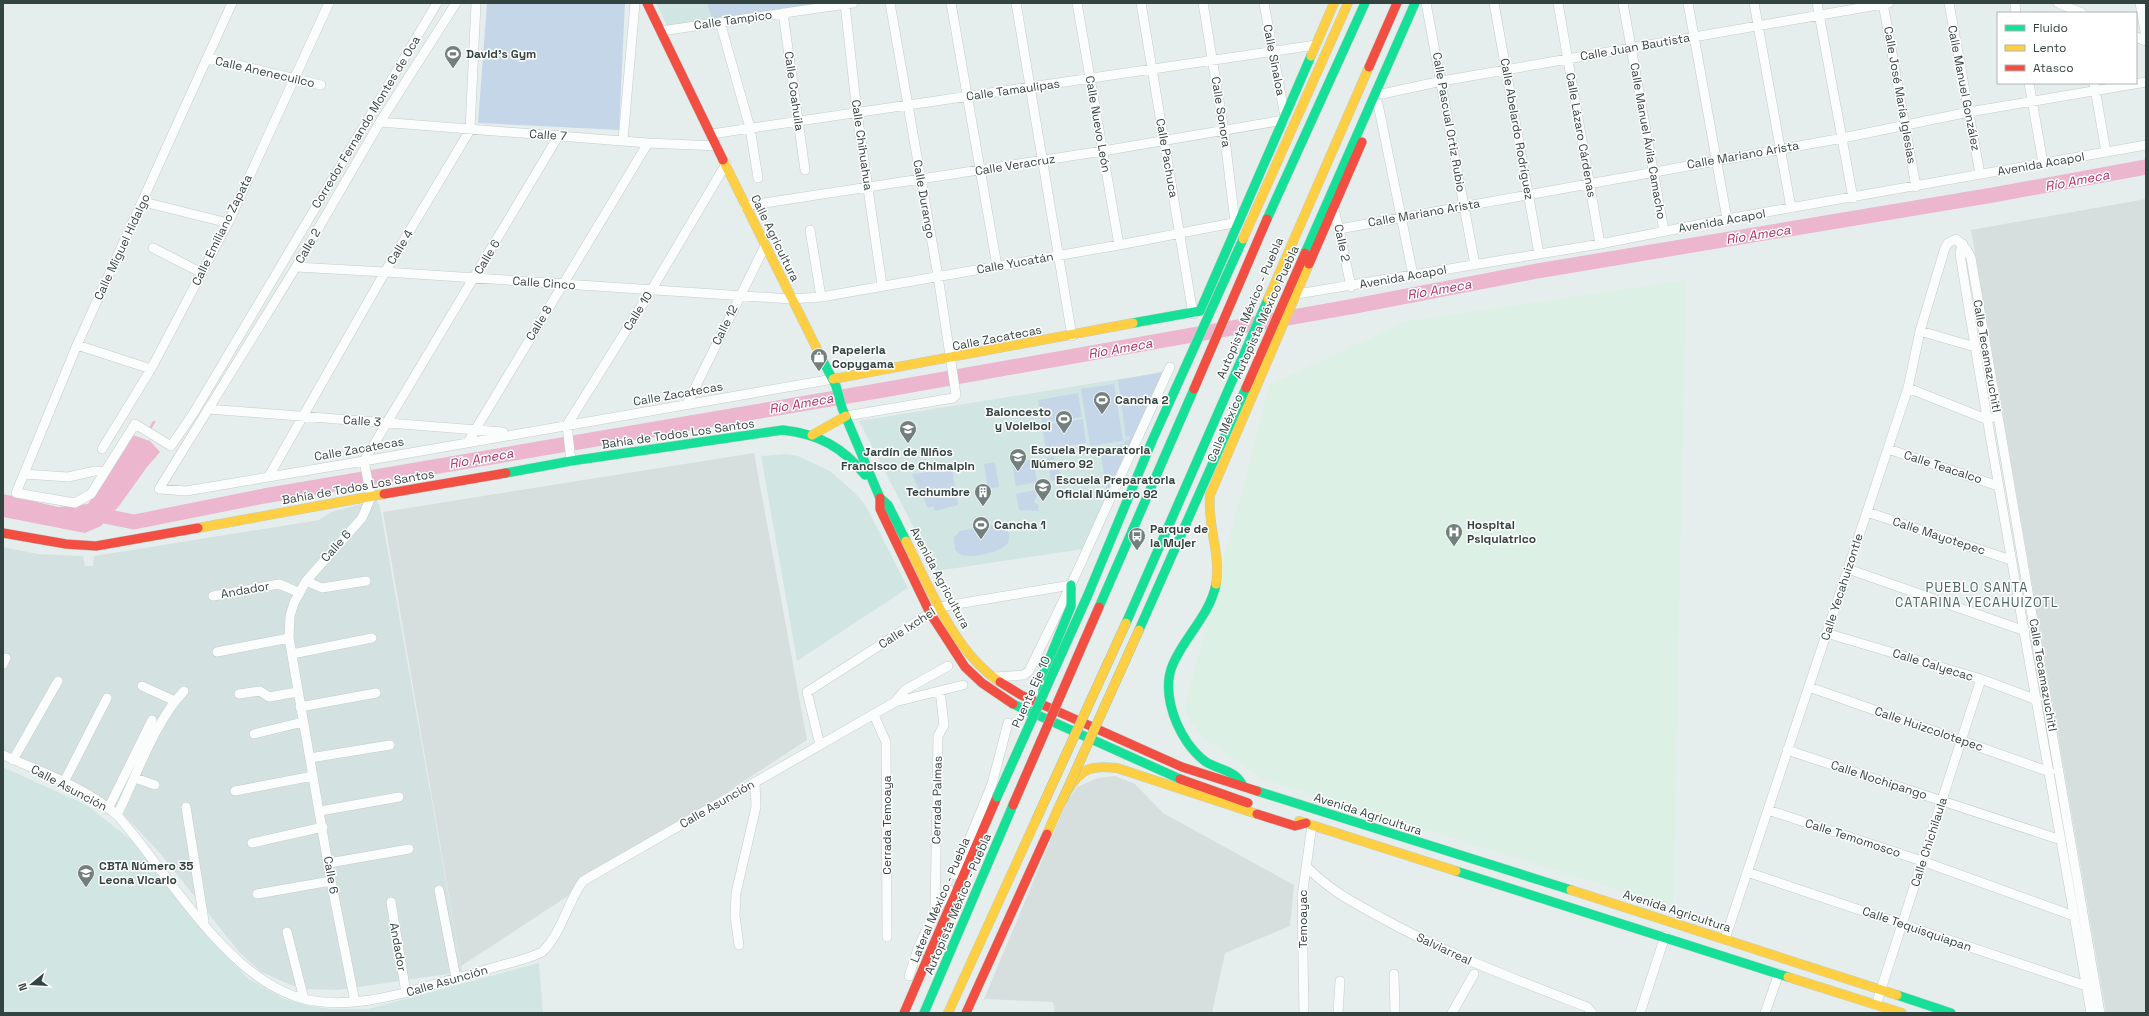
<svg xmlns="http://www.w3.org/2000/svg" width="2149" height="1016" font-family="'Space Grotesk',sans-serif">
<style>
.residential{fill:#d3e2e0}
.industrial{fill:#d6dfdd}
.education{fill:#d1e5e3}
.medical{fill:#ddf0e5}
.green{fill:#c6d6e9}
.water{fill:#ecb6ce}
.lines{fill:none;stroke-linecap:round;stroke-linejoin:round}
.stream{stroke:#ecb6ce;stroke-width:2.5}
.river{stroke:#ecb6ce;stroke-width:15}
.street-casing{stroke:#c4ccca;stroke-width:10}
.fast-casing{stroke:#bfcecd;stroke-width:10}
.slow-casing{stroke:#bfcecd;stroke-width:10}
.jam-casing{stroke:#bfcecd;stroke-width:10}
.street{stroke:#fbfcfc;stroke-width:9}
.fast{stroke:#16e098;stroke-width:9}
.slow{stroke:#ffcf43;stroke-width:9}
.jam{stroke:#f24e42;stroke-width:9}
.fast-bridge-casing{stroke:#a2c6be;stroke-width:10;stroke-linecap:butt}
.slow-bridge-casing{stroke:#a2c6be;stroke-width:10;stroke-linecap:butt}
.jam-bridge-casing{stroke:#a2c6be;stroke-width:10;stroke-linecap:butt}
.fast-bridge{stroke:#16e098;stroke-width:9}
.slow-bridge{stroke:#ffcf43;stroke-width:9}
.jam-bridge{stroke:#f24e42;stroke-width:9}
.labels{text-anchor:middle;stroke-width:3;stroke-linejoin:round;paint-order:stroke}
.street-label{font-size:12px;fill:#33433f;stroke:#fff}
.poi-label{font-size:12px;font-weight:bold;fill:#33433f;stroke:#fff;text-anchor:start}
.water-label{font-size:13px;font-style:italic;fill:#ad2e63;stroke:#fff}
.neighbourhood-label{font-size:13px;letter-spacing:1px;fill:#4b665f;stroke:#fff}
</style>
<rect width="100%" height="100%" fill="#e6eeed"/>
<path class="residential" d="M376,500l4,7 82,465 -124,18 -32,-1 -15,-4 -30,-13 -21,-19 -82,-102 -34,-36 -19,-14 -102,-49v-205l35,7 45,2 2,10h8l1,-10 225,-36 12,-8z"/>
<path class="industrial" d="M2146,199v814h-40l-135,-783z
M754,453l53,287 -346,226 -78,-454z
M1115,776l20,8 28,29 131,72 -4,41 -65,27 -13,60h-157l-2,-11 -69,-3 83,-198 10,-14 21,-9z"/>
<path class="education" d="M656,3h51l5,16 -45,7z
M1163,372l-80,177 -147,22 -77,-150z
M787,454l11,2 32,15 25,22 11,13 42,82 -111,73 -36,-205z
M3,767l85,39 47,37 85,107 29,29 35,20 26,7 21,3h37l171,-46 4,50h-540z"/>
<path class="medical" d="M1686,280l-13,627 -410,-128 -61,-42 -18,-27 86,-326 137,-63z"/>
<path class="green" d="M487,3h138l-6,127 -141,-7z
M707,3h117l-112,16z
M1163,372l-56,122 -7,-45 24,-5v-3l6,-2v-3l-4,1 -8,-57z
M1114,384l9,57 -33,5 -9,-57z
M1078,393l4,24 -40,6 -4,-23z
M1083,419l3,24 -40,6 -4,-24z
M1054,456l1,7h4l2,16 -10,2 -4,-23z
M1033,459l4,23 -21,4 -4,-23z
M995,462l4,25 -11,2 -4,-25z
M952,469l6,36 -23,6 -2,-5 -5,2 -16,-34z
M1035,490l2,6 -3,6 4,3 1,6 -20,-1 -3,-16z
M998,524l7,3c18,23 -24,29 -39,29 -4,0 -8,-3 -11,-6l-1,-13 6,-6z"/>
<path class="water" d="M133,435l17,6 10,11 -13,15 -28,39 -18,20 -16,7 -82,-16v-23l55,13 30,-3z"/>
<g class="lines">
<path class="stream" d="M149,430l5,-8"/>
<path class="river" d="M94,514l40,8 130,-26 619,-106 472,-84 182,-35 456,-76 153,-28"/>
<defs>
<path id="street" d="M232,3l-155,342 -61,148 59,10 16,-9 44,-70 36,22 22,-32 244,-411
M456,3l-76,119 -84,145 -137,222 27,2 178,-30 469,-82
M951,3l46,263
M1016,3l56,333
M1077,3l42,242
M1141,3l52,311
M1203,3l21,128 11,91
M1264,3l21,114
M1426,3l49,262
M1494,3l45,251
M1558,3l42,241
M1623,3l41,228
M1688,3l39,216
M1754,3l37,205
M1817,3l36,195
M1883,3l33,184
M1949,3l31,171
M2015,3l1,10
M2058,3l24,10
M2140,3l6,34
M845,4l12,109 25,172
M783,13l22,157
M720,22l30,106 8,50
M661,31l192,-28
M2136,37l10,4
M208,58l113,27
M2029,83l14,80
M2094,83l12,69
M1382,94l60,-13 447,-78
M1378,104l35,171
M380,122l268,21 69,3
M711,134l605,-89
M623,140l12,-137
M144,202l84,21
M745,206l358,-55 181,-31
M1333,206l6,23 12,58
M1339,229l504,-91 126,-26 177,-30
M810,230l11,67
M1963,244l-3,8 1,8c40,251 87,502 130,753
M153,248l49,25
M296,267l89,5 406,27 30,-2 298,-52 119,-23
M1297,294l303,-50 127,-25 419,-74
M1920,331l55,16
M77,345l74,24
M1908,388l78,31 5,-1
M687,404l78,-158
M208,409l295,23
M846,416l107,-18 3,-3 -18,-119 -48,-273
M468,442l180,-299
M102,449l49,-80 77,-146 101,-220
M1888,449l110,37
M571,461l-4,-36 85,-136 74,-125
M24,474l44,3 27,-6 10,1
M269,476l116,-204 85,-142 6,-127
M1867,512l144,48
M1848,569l177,62
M306,581l16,7 44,-7
M213,596l66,-12 19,8
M1826,633l155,46 56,21
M217,652l72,-14
M292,654l80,-16
M3,664l3,-6
M993,677l31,-2 5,-4 42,-86 99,-218
M142,686l33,15
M1809,687l241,85
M239,694l21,-3 9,6 28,-5
M895,702l10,-12 43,-24
M300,707l76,-14
M874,715l12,27 1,195
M254,734l49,-12
M820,745l-13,-53 123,-79 9,-6 132,-22
M1787,750l274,90
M3,755c38,17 82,32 114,60 50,56 111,166 187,184 41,10 88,-2 128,-14 22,-6 45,-13 67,-19 14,-4 29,-7 43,-14 20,-19 25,-49 41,-71l312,-179 68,-17
M310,758l80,-13
M13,760l45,-79
M135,778l20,7
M64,782l43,-84
M235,791l78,-15
M109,807l43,-87
M186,807l18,114
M1768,810l154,51 152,55
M320,811l79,-14
M117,815c19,-38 38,-94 67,-124
M252,843l71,-16
M329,863l80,-14
M1306,866c23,24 45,35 74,51 66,37 137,63 207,90l5,6
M1747,872l339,114
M955,875l37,-91 16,-61
M439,890l17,88
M257,894l74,-13
M391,902l15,91
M935,912l3,-176 6,-11 -4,-34
M287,932l17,67
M1725,939l183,-551 12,-57 25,-83 3,-5 8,-4 11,11 4,8 129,755
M739,945l-4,-29 1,-23 20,-86 -1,-25
M1394,974l1,39
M909,976l10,-30 16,-34 14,-22
M355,1002l-24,-121 -42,-243 1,-22 4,-13 12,-22 56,-63 9,-21 -7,-36 195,-326
M1876,1005l105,-326
M1304,1013l-2,-116 10,-72
M1338,1013l2,-32
M1452,1013l22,-39
M1640,1013l25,-77
M1765,1013l14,-40"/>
<path id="fast" d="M1267,219l98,-216
M1305,253l110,-250
M1133,323l67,-12 111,-255
M822,359l14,27 6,22 38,90 8,7 18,36
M506,473l65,-12 212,-31c35,4 60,17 82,45
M1216,584c-6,31 -31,52 -43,80 -11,25 0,57 14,78 5,7 12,15 19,20 13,8 30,8 37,24
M1087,597l65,-156 91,-202
M1099,607l95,-218
M1126,623l142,-324
M1139,630l107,-242
M1043,695v-20l28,-69v-21
M1013,704l167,75
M1257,791l314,99
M1456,871l332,106
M1897,995l54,18
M924,1013l89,-208"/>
<path id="slow" d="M1311,56l23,-53
M723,160l99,199
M1243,239l105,-236
M1268,299l101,-232
M833,379l300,-56
M812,435l34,-19
M198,528l186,-34
M906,541c24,47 49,112 94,141
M1216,584c5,-31 -9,-58 -6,-89l99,-231
M1299,821l157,50
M1047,834c9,-20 21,-56 42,-65 9,-3 19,-2 28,-1l140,46
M1571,890l326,105
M1788,977l114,36
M948,1013l88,-193"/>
<path id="jam" d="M647,3l76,157
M1369,67l28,-64
M1309,264l53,-122
M1246,388l59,-135
M1194,389l73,-170
M384,494l122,-21
M880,498v11l50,104 35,54 17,16 31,21
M3,533l63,11 30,2 102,-18
M1000,682l21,13 161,72 75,24
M1180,779l68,24
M1257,814l38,12 11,-3
M904,1013l93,-216
M966,1013l81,-179"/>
</defs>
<use href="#street" class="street-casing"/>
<use href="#fast" class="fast-casing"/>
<use href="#slow" class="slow-casing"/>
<use href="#jam" class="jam-casing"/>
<use href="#street" class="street"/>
<use href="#fast" class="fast"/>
<use href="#slow" class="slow"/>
<use href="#jam" class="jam"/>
<defs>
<path id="fast-bridge" d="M997,797l90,-200"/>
<path id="slow-bridge" d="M1062,801l77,-171
M1036,820l90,-197"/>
<path id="jam-bridge" d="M1013,805l86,-198"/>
</defs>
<use href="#fast-bridge" class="fast-bridge-casing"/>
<use href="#slow-bridge" class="slow-bridge-casing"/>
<use href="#jam-bridge" class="jam-bridge-casing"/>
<use href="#fast-bridge" class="fast-bridge"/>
<use href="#slow-bridge" class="slow-bridge"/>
<use href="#jam-bridge" class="jam-bridge"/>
</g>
<defs>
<symbol id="stadium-pin" viewBox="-11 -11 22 30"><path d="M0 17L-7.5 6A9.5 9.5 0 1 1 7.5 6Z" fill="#727f7c" stroke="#fff"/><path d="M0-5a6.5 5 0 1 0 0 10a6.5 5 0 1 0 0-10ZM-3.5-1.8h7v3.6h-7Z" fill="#fff"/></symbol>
<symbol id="shop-pin" viewBox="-11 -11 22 30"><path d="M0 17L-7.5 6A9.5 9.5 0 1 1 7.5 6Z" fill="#727f7c" stroke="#fff"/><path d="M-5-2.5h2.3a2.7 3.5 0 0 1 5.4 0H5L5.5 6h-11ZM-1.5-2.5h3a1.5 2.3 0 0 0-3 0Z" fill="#fff"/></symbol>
<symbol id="school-pin" viewBox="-11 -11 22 30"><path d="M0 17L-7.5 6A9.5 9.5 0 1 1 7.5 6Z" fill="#727f7c" stroke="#fff"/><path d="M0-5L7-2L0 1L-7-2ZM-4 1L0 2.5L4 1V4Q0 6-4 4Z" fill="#fff"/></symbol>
<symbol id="university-pin" viewBox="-11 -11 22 30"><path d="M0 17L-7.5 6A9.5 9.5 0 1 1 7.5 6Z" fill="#727f7c" stroke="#fff"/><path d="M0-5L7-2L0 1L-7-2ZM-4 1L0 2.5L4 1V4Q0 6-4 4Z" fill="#fff"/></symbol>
<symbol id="building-pin" viewBox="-11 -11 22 30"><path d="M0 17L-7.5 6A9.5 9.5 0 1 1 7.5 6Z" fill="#727f7c" stroke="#fff"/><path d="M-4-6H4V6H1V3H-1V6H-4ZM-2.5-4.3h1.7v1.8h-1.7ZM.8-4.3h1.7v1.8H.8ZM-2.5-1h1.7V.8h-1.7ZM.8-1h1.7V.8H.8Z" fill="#fff"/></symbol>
<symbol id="hospital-pin" viewBox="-11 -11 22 30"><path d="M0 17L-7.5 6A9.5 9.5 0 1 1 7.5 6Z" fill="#727f7c" stroke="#fff"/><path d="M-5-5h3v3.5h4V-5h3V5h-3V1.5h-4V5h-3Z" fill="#fff"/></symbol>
<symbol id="bus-pin" viewBox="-11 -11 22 30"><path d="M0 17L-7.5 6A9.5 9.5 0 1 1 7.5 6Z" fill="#727f7c" stroke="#fff"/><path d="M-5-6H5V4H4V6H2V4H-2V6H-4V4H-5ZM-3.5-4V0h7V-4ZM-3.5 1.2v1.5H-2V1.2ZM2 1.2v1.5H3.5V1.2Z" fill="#fff"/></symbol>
</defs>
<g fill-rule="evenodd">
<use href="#stadium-pin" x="443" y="44" width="20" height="27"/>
<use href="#shop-pin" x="809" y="347" width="20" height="27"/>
<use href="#stadium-pin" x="1092" y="390" width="20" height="27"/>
<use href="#stadium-pin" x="1054" y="409" width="20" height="27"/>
<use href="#school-pin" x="898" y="419" width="20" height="27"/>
<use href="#school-pin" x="1008" y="447" width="20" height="27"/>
<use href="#university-pin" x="1033" y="477" width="20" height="27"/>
<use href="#building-pin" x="973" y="482" width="20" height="27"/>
<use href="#stadium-pin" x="971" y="515" width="20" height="27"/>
<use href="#hospital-pin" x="1444" y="522" width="20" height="27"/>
<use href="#bus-pin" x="1127" y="526" width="20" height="27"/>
<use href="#university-pin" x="76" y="863" width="20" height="27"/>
</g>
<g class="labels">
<g class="street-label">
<text transform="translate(733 20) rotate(-8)" y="4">Calle Tampico</text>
<text transform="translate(1635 47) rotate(-10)" y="4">Calle Juan Bautista</text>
<text transform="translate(1274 60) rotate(79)" y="4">Calle Sinaloa</text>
<text transform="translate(265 72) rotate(13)" y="4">Calle Anenecuilco</text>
<text transform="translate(1964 88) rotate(79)" y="4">Calle Manuel González</text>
<text transform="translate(1013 90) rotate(-8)" y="4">Calle Tamaulipas</text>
<text transform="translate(794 91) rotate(82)" y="4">Calle Coahuila</text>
<text transform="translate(1900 95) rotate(80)" y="4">Calle José María Iglesias</text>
<text transform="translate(1221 112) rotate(81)" y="4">Calle Sonora</text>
<text transform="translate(366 122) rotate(-59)" y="4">Corredor Fernando Montes de Oca</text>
<text transform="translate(1449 122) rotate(80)" y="4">Calle Pascual Ortiz Rubio</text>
<text transform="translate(1098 124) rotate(80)" y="4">Calle Nuevo León</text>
<text transform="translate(1517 129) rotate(80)" y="4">Calle Abelardo Rodríguez</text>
<text transform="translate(548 135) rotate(4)" y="4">Calle 7</text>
<text transform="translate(1581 135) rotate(80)" y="4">Calle Lázaro Cárdenas</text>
<text transform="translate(1648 141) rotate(80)" y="4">Calle Manuel Ávila Camacho</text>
<text transform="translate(862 145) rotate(82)" y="4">Calle Chihuahua</text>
<text transform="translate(1743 155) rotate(-10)" y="4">Calle Mariano Arista</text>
<text transform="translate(1167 158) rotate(80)" y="4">Calle Pachuca</text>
<text transform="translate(2041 164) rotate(-10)" y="4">Avenida Acapol</text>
<text transform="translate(1015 165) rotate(-9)" y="4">Calle Veracruz</text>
<text transform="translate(924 199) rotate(80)" y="4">Calle Durango</text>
<text transform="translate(1424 213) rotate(-10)" y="4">Calle Mariano Arista</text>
<text transform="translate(1722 221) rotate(-10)" y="4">Avenida Acapol</text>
<text transform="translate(222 230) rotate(-64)" y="4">Calle Emiliano Zapata</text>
<text transform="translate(775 238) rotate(64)" y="4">Calle Agricultura</text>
<text transform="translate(1342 243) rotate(78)" y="4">Calle 2</text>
<text transform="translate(308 246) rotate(-60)" y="4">Calle 2</text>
<text transform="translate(122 247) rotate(-65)" y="4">Calle Miguel Hidalgo</text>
<text transform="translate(400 247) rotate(-59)" y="4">Calle 4</text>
<text transform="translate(487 257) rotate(-59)" y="4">Calle 6</text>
<text transform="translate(1015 263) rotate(-10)" y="4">Calle Yucatán</text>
<text transform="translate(1403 277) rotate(-10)" y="4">Avenida Acapol</text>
<text transform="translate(544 283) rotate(4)" y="4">Calle Cinco</text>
<text transform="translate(1250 308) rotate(-67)" y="4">Autopista México - Puebla</text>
<text transform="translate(638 311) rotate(-58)" y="4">Calle 10</text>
<text transform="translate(1266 312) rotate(-66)" y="4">Autopista México Puebla</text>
<text transform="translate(539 323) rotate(-59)" y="4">Calle 8</text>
<text transform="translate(725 325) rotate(-64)" y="4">Calle 12</text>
<text transform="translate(997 338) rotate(-11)" y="4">Calle Zacatecas</text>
<text transform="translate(1987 356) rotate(80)" y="4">Calle Tecamazuchitl</text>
<text transform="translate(678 394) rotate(-10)" y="4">Calle Zacatecas</text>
<text transform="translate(362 421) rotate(4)" y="4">Calle 3</text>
<text transform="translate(1225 428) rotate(-67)" y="4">Calle México</text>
<text transform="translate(678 434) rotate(-8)" y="4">Bahía de Todos Los Santos</text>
<text transform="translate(359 449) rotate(-10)" y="4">Calle Zacatecas</text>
<text transform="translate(1943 467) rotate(18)" y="4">Calle Teacalco</text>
<text transform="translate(358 487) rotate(-10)" y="4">Bahía de Todos Los Santos</text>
<text transform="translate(1939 536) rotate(18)" y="4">Calle Mayotepec</text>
<text transform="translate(336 546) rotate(-48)" y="4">Calle 6</text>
<text transform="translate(940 578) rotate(62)" y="4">Avenida Agricultura</text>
<text transform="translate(1842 587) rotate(-72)" y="4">Calle Yecahuizontle</text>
<text transform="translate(245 590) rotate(-10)" y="4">Andador</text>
<text transform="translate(907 628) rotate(-33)" y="4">Calle Ixchel</text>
<text transform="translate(1933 665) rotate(17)" y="4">Calle Calyecac</text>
<text transform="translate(2043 675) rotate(80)" y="4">Calle Tecamazuchitl</text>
<text transform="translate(1031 692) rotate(-66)" y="4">Puente Eje 10</text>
<text transform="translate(1929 729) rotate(19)" y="4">Calle Huizcolotepec</text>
<text transform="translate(1879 780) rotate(18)" y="4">Calle Nochipango</text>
<text transform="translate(69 788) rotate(28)" y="4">Calle Asunción</text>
<text transform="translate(937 800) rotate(-89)" y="4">Cerrada Palmas</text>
<text transform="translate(717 804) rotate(-30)" y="4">Calle Asunción</text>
<text transform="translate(1368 814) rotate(18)" y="4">Avenida Agricultura</text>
<text transform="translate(887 825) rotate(-90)" y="4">Cerrada Temoaya</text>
<text transform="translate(1853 838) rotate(18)" y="4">Calle Temomosco</text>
<text transform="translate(1929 842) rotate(-72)" y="4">Calle Chichilaula</text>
<text transform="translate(331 875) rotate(80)" y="4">Calle 6</text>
<text transform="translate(940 900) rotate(-67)" y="4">Lateral México - Puebla</text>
<text transform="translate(958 904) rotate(-67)" y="4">Autopista México - Puebla</text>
<text transform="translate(1677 911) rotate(18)" y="4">Avenida Agricultura</text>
<text transform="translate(1303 919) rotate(-90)" y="4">Temoayac</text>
<text transform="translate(1917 929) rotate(19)" y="4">Calle Tequisquiapan</text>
<text transform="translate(398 947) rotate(80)" y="4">Andador</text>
<text transform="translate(1444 949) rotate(25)" y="4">Salviarreal</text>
<text transform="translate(447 981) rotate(-16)" y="4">Calle Asunción</text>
</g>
<g class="poi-label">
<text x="466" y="58">David's Gym</text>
<text x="832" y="354">Papeleria<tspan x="832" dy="14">Copygama</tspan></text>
<text x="1115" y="404">Cancha 2</text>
<text x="1051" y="416" text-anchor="end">Baloncesto<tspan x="1051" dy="14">y Voleibol</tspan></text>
<text x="1031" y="454">Escuela Preparatoria<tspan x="1031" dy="14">Número 92</tspan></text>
<text x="908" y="456" text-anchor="middle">Jardín de Niños<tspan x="908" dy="14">Francisco de Chimalpin</tspan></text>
<text x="1056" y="484">Escuela Preparatoria<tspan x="1056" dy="14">Oficial Número 92</tspan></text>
<text x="970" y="496" text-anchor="end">Techumbre</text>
<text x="994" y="529">Cancha 1</text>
<text x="1467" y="529">Hospital<tspan x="1467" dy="14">Psiquiatrico</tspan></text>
<text x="1150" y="533">Parque de<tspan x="1150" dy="14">la Mujer</tspan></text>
<text x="99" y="870">CBTA Número 35<tspan x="99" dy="14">Leona Vicario</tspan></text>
</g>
<g class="water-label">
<text transform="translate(2077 180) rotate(-11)" y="5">Río Ameca</text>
<text transform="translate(1758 234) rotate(-9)" y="5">Río Ameca</text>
<text transform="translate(1439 289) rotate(-10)" y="5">Río Ameca</text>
<text transform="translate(1120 348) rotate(-10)" y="5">Río Ameca</text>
<text transform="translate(801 403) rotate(-10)" y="5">Río Ameca</text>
<text transform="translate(481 458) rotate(-10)" y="5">Río Ameca</text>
</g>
<g class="neighbourhood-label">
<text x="1977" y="592">PUEBLO SANTA<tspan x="1977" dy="15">CATARINA YECAHUIZOTL</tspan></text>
</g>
</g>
<rect width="2149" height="1016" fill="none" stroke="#33433f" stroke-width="8"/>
<rect x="1997" y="12" width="140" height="72" fill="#ffffff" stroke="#adb4b2"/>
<rect x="2005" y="25" width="20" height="6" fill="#16e098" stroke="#adb4b2"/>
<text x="2033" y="32" font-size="12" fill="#33433f">Fluido</text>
<rect x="2005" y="45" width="20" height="6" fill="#ffcf43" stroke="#adb4b2"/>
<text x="2033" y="52" font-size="12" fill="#33433f">Lento</text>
<rect x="2005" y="65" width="20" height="6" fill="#f24e42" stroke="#adb4b2"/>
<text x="2033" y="72" font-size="12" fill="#33433f">Atasco</text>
<g transform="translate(32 984) rotate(252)" stroke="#ffffff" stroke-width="3" paint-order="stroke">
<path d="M0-3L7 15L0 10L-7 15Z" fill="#33433f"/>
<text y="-6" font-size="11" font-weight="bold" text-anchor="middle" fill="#33433f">N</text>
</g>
</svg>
